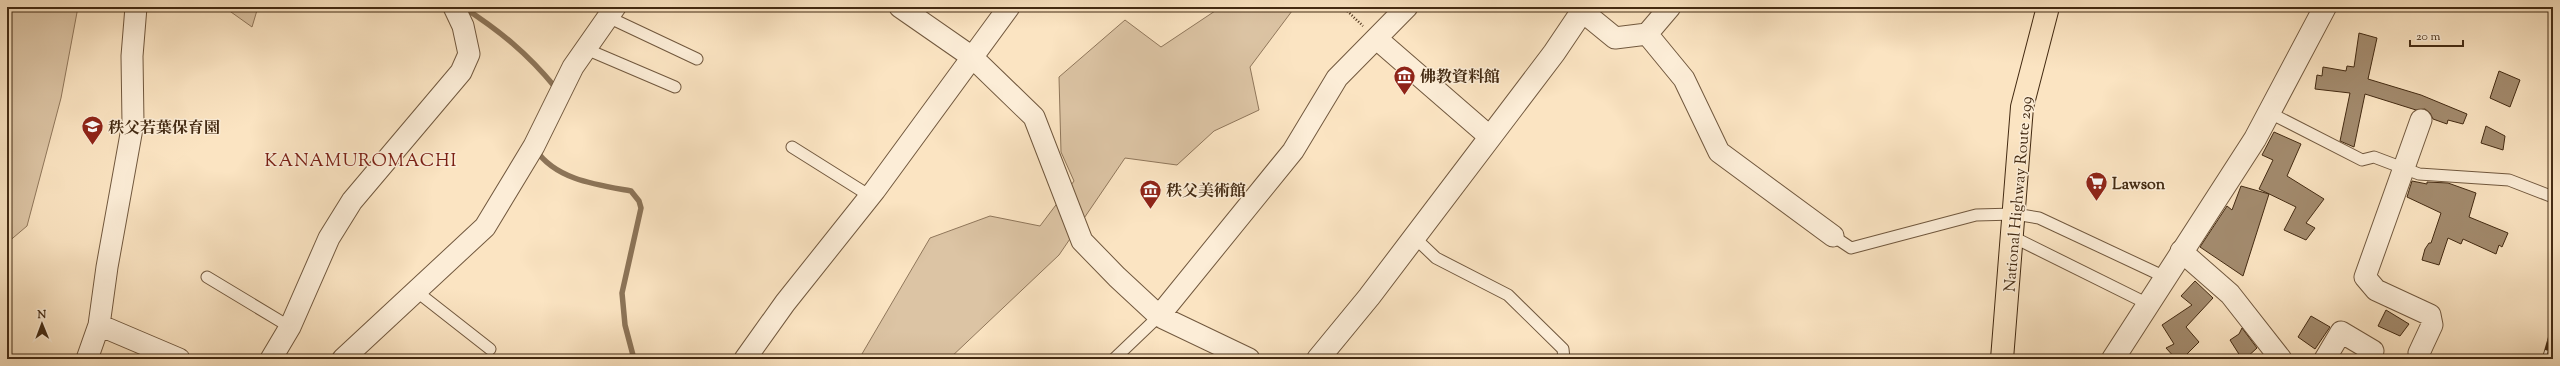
<svg xmlns="http://www.w3.org/2000/svg" width="2560" height="366" font-family="'Sorts Mill Goudy','Noto Serif JP',serif">
<style>
.green{fill:#dcc4a4;stroke:#90775b}
.lines{fill:none;stroke-linecap:round;stroke-linejoin:round}
.stream{stroke:#8c7458;stroke-width:5.5}
.building{fill:#a38b6e;stroke:#432a12}
.service-casing{stroke:#71583e;stroke-width:13}
.minor-casing{stroke:#71583e;stroke-width:23}
.tertiary-casing{stroke:#71583e;stroke-width:24}
.trunk-casing{stroke:#432a12;stroke-width:24}
.path{stroke:#432a12;stroke-width:2.5;stroke-dasharray:1 2;stroke-linecap:butt}
.service{stroke:#fcedd7;stroke-width:11}
.minor{stroke:#fcedd7;stroke-width:21}
.tertiary{stroke:#fcedd7;stroke-width:22}
.trunk{stroke:#fbe4c2;stroke-width:22}
.rail-casing{stroke:#432a12;stroke-width:4.5}
.rail{stroke:#fcedd7;stroke-width:3;stroke-dasharray:9;stroke-linecap:butt}
.labels{text-anchor:middle;stroke-width:3;stroke-linejoin:round;paint-order:stroke}
.poi-label{font-size:16px;font-weight:bold;fill:#432a12;stroke:#fcedd7;text-anchor:start}
.street-label{font-size:16px;fill:#432a12;stroke:#fcedd7}
.quarter-label{font-size:18px;letter-spacing:1px;fill:#7a1f14;stroke:#fcedd7}
</style>
<rect width="100%" height="100%" fill="#fbe4c2"/>
<filter id="stains"><feTurbulence type="fractalNoise" baseFrequency=".005" numOctaves="4"/><feColorMatrix values="0 0 0 0 .2 0 0 0 0 .09 0 0 0 0 .02 0 0 0 .5 -.17"/></filter>
<radialGradient id="worn" r=".72"><stop offset=".6" stop-color="#630" stop-opacity="0"/><stop offset="1" stop-color="#630" stop-opacity=".3"/></radialGradient>
<path class="green" d="M7,7h71l-17,91 -34,128 -20,17z
M224,7h34l-6,20z
M1221,7h74l-45,60 9,43 -45,21 -37,34 -52,-7 -66,97 -110,104h-90l71,-121 60,-22 50,10 34,-45 -13,-29 -2,-75 66,-57 36,27z"/>
<g class="lines">
<path class="stream" d="M463,7c37,24 64,46 92,80l-1,2
M536,150c20,30 62,35 95,41l8,10 2,7 -19,85 3,32 9,34"/>
</g>
<path class="building" d="M2359,33l18,5 -9,41 53,16 46,19 -4,10 -15,-4 -1,4 -14,-5 -3,-6 -5,-4 -9,1 -51,-16 -11,53 -14,-6 10,-48 -35,-4 2,-14 5,1 1,-9 23,4 1,-5 7,1z
M2499,71l21,9 -10,27 -20,-9z
M2486,126l19,10 -2,14 -22,-7z
M2274,132l27,12 -14,32 37,23 -18,24 9,5 -9,12 -22,-10 12,-23 -37,-18 14,-29 -11,-5z
M2412,181l15,3v-2l21,1 28,10 -7,24 39,16 -6,14 -3,-2 -3,9 -33,-15 -2,5 -13,-6 -9,27 -17,-5 3,-11 4,-6h2l10,-30 -34,-16z
M2241,186l28,8 -26,82 -43,-29 27,-41 5,4z
M2195,281l18,17 -27,29 13,15 -17,17h-6l-10,-11 8,-4 -12,-19 30,-20 -11,-9z
M2386,310l23,14 -9,12 -22,-10z
M2311,316l19,11 -15,22 -17,-12z
M2242,328l15,20 -12,11h-3l-12,-19 9,-6z"/>
<g class="lines">
<defs>
<path id="service" d="M608,17l89,42
M586,49l89,38
M2270,113l92,47 12,-3 45,17 90,6 44,17
M792,147l78,49
M1833,236l18,12 125,-33 39,-1 24,4 126,59
M1414,237l22,21 72,37 55,54 1,10
M2013,237l135,67
M207,277l83,50
M416,291l74,58
M1114,359l45,-43"/>
<path id="minor" d="M136,7l-4,49 1,67 -26,144 -8,58 80,34
M900,7l72,50 62,60 48,124 35,36 42,39 90,43
M1582,11l33,27 32,-4 23,-27
M1647,34l37,45 35,73 114,84
M1377,39l113,98
M2181,251l49,43 51,65
M1159,316l134,-165 44,-73 70,-71
M2419,353l13,-28 -2,-10 -54,-25 -11,-13 56,-157
M87,359l12,-34
M271,359l19,-32 39,-89 23,-37 109,-129 8,-18 -6,-28 -9,-19
M343,359l142,-132 49,-81 39,-79 42,-60
M745,359l40,-56 90,-113 134,-183
M2325,359l16,-27 32,19"/>
<path id="tertiary" d="M1318,359l51,-62 185,-244 31,-46
M2113,359l142,-220 70,-132"/>
<path id="trunk" d="M2002,359l20,-252 26,-100"/>
</defs>
<use href="#service" class="service-casing"/>
<use href="#minor" class="minor-casing"/>
<use href="#tertiary" class="tertiary-casing"/>
<use href="#trunk" class="trunk-casing"/>
<path class="path" d="M1343,7l20,19"/>
<use href="#service" class="service"/>
<use href="#minor" class="minor"/>
<use href="#tertiary" class="tertiary"/>
<use href="#trunk" class="trunk"/>
<defs>
<path id="rail" d="M2544,359l9,-31"/>
</defs>
<use href="#rail" class="rail-casing"/>
<use href="#rail" class="rail"/>
</g>
<defs>
<symbol id="museum-pin" viewBox="-11 -11 22 30"><path d="M0 17L-7.5 6A9.5 9.5 0 1 1 7.5 6Z" fill="#8f2418" stroke="#fcedd7"/><path d="M0-6L6-3V-2H-6V-3ZM-5-1h2V3h-2ZM-1-1h2V3h-2ZM3-1h2V3H3ZM-6 4H6V6H-6Z" fill="#fff"/></symbol>
<symbol id="school-pin" viewBox="-11 -11 22 30"><path d="M0 17L-7.5 6A9.5 9.5 0 1 1 7.5 6Z" fill="#8f2418" stroke="#fcedd7"/><path d="M0-5L7-2L0 1L-7-2ZM-4 1L0 2.5L4 1V4Q0 6-4 4Z" fill="#fff"/></symbol>
<symbol id="supermarket-pin" viewBox="-11 -11 22 30"><path d="M0 17L-7.5 6A9.5 9.5 0 1 1 7.5 6Z" fill="#8f2418" stroke="#fcedd7"/><path d="M-6-5.5h2.5l.6 2H6L4.5 2H-2.5L-4.4-4H-6ZM-1.5 3.2a1.3 1.3 0 1 0 .1 0ZM3 3.2a1.3 1.3 0 1 0 .1 0Z" fill="#fff"/></symbol>
</defs>
<g fill-rule="evenodd">
<use href="#museum-pin" x="1392" y="64" width="25" height="34"/>
<use href="#school-pin" x="80" y="114" width="25" height="34"/>
<use href="#supermarket-pin" x="2084" y="170" width="25" height="34"/>
<use href="#museum-pin" x="1138" y="178" width="25" height="34"/>
</g>
<g class="labels">
<g class="poi-label">
<text x="1420" y="82">佛教資料館</text>
<text x="108" y="133">秩父若葉保育園</text>
<text x="2112" y="189">Lawson</text>
<text x="1166" y="196">秩父美術館</text>
</g>
<g class="street-label">
<text transform="translate(2017 194) rotate(-85)" y="6">National Highway Route 299</text>
</g>
<g class="quarter-label">
<text x="361" y="166">KANAMUROMACHI</text>
</g>
</g>
<rect width="2560" height="366" fill="none" stroke="#fbe4c2" stroke-width="24"/>
<rect x="8" y="8" width="2544" height="350" fill="none" stroke="#432a12" stroke-width="2"/>
<rect x="12" y="12" width="2536" height="342" fill="none" stroke="#432a12"/>
<g transform="translate(42 324) rotate(359)" stroke="#fcedd7" stroke-width="3" paint-order="stroke">
<path d="M0-3L7 15L0 10L-7 15Z" fill="#432a12"/>
<text y="-6" font-size="11" font-weight="bold" text-anchor="middle" fill="#432a12">N</text>
</g>
<path d="M2410 40v6h53v-6" fill="none" stroke="#432a12" stroke-width="2"/>
<text x="2416" y="40" font-size="12" fill="#432a12" stroke="#fcedd7" stroke-width="3" paint-order="stroke">20 m</text>
<rect width="100%" height="100%" filter="url(#stains)"/>
<rect width="100%" height="100%" fill="url(#worn)"/>
</svg>
